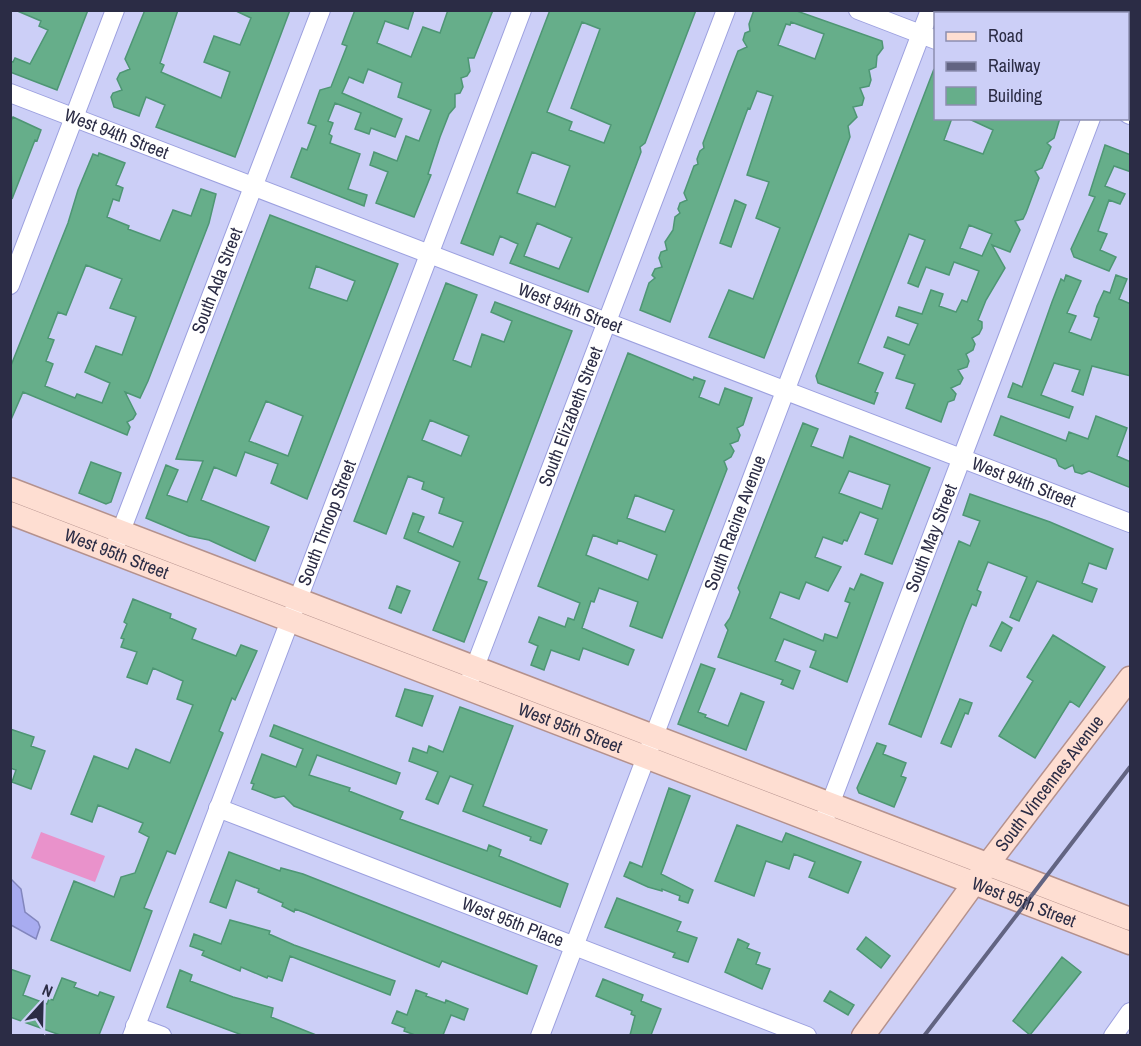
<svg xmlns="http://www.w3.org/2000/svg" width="1141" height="1046" font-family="'Archivo Narrow',sans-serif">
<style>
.green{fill:#e992cb}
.water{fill:#a8acf0;stroke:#8286bd;stroke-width:1.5}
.building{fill:#66ae8a;stroke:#4e9674;stroke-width:1.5;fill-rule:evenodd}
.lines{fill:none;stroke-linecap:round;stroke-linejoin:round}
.minor-casing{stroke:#9ca0df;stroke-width:20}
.major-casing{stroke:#b4918d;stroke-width:25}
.minor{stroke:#fff;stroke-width:18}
.major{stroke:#feded2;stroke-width:22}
.rail{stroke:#626482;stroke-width:4}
.labels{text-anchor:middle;stroke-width:5;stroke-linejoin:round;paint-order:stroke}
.street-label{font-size:18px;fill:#2b2c45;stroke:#cccff7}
</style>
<rect width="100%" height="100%" fill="#cccff7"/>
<path class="green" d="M41,832l64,24 -10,26 -64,-24z"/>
<path class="water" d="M10,878l11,11 4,23 13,10 2,5 -4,12 -25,-14z"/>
<path class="building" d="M15,10h73l-31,80 -47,-18v-11l3,1 2,-4 15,6 18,-34 -9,-4 2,-5z
M145,10h33l-18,53 4,2 -3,7 60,26 9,-26 -26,-10 10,-26 26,9 11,-27 -17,-8h56l-55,147 -79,-30 9,-22 -19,-8 -7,19 -25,-9 -3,-10 2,-4 9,-3 -5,-11 3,-6 10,-4 -5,-10z
M355,10h59l-6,19 -23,-8 -8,22 34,14 12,-30 17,6 8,-23h45l-19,48h-6l2,13 -3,5 -6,2 2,9 -3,6 -5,1v13l-6,7 -9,23 -12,37 3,1 -17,42 -38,-14 12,-31 -18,-7 4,-13 23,9 9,-25 13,5 12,-31 -33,-13 4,-14 -34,-14 -5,14 -14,-6 -7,16 60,26 -7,18 -24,-9 -2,6 -14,-5 6,-16 -26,-10 -7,18 5,2 -4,11 3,2 -2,7 30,11 -12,35 19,6 -3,11 -73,-29 11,-29 5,2 9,-24 -8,-3 12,-33 11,-3 16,-41 -5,-2z
M550,10h146l-51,133 -5,4 1,5 -53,140 -78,-29 8,-19 -18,-8 -7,19 -32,-12zM582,22l18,7 -29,79 40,17 -7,18 -35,-13 3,-8 -25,-10zM532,152l38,14 -15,41 -38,-14zM537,223l35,15 -13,31 -35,-13z
M754,10h40l88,31 1,7 -6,8 -1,11 -7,3 2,10 -2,6 -9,2 4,10 -2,7 -9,2 4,10 -9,9 2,11 -86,221 -55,-21 20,-47 24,9 27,-71 -24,-10 13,-36 -22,-7 26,-79 -16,-5 -7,18 -2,-1 -78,214 -30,-12 9,-27 6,-5 -3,-3 3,-6 7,-2 -3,-9 2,-6 6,-2 -2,-8 8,-12 2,-13 5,-4 -2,-4 2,-6 7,-3 -3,-7 10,-27 4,-2 -1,-5 3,-8 4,-3 -1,-5 26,-69 9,-23 9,-4 -4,-7 2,-7 5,-2 -1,-7zM791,22l33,12 -9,25 -37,-14 8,-21 4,1z
M934,69l2,49h16l-8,22 39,14 10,-24 -26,-12h93l-6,20 -7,5 4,4 -9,21 -7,3 4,7 -13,35 -3,6 -8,2 5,9 -10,22 -18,-7 13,23 -19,32 -8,20 4,2v6l-3,6 -7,4 3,6 -2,6 -7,4 3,7 -2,6 -9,3 5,8 -3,6 -9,4 5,6 -2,6 -6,2 -7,20 -35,-14 9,-24 -19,-6 9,-23 -21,-8 4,-10 21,8 9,-21 -22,-8 3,-9 23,7 9,-24 12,4 -4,12 17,6 6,-12 5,2 12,-31 -25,-9 -5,13 -23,-8 -8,20 -10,-4 17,-43 -16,-6 -51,129 25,10 -8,19 3,1 -4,11 -56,-21 -2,-7zM969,225l23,9 -10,22 -22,-8z
M13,117l28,13 -4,11 -2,-1 -23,59 -2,-76z
M1105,145l26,10v17l-17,-6 -9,20 20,8 -5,10 -11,-4 -11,31 9,3 -7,16 16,7 -7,14 -35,-14 -3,-8 24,-52 -6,-2z
M99,153l26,10 -9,22 7,3 -4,13 -6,-2 -6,18 22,9 -1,3 32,12 13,-31 18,6 10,-27 15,5 -7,29 -61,158 -8,17 -15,-6 11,22 -3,5 -6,3 3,5 -3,8 -104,-43 -13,30v-54l58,-145 10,-33 15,-36 5,2zM86,265l36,14 -12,29 26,9 -14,38 -26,-9 -11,26 25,11 -8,20 -25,-9 -2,4 -30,-12 8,-22 -7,-3 8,-21 -6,-2 10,-26 8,3z
M735,200l11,5 -15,42 -11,-4z
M270,215l128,49 -91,235 -36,-16 7,-19 -33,-12 -9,24 -22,-9 -13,33 68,27 -14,34 -46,-21 -20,-4 -43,-18 20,-53 12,5 -11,25 20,7 16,-41 -27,-2zM316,266l39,15 -8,20 -38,-13zM266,401l37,15 -15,40 -39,-15z
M1066,275l15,6 -14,32 9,3 -7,16 22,8 8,-22 -5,-2 3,-10 7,-15 6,2 6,-18 11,4 -8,20 12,5v72l-39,-10 -9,29 -11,-4 8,-21 -26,-7 -13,32 32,12 -4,11 -61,-21 5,-14 9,4 30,-85 9,-23 3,2z
M446,283l31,12 -24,65 18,7 11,-33 22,8 8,-21 -21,-9 4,-10 77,29 -94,248 9,3 -23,60 -31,-12 27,-68 -56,-24 9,-25 11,4 -6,15 35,15 10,-25 -24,-9 5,-15 -22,-9 2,-7 -16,-6 -22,58 -32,-13zM430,420l39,16 -8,20 -39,-16z
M628,353l65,27 1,-3 11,4 -6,16 20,8 6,-17 27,10 -9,27 -6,3 3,7 -2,6 -8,3 4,7 -3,6 -7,4 3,8 -65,169 -32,-12 8,-24 -39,-14 -5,14 -3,-1 -9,27 52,22 -6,15 -45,-17 -4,12 -28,-10 -7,20 -13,-5 7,-19 -9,-4 10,-25 26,10 3,-9 6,2 6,-17 -42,-17zM635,495l39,15 -9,22 -38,-14zM593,535l24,9 1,-4 39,15 -9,25 -62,-25z
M1001,416l65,25 3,-9 19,7 8,-23 31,12 -10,28 14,6v26l-42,-17 -7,3 -7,-2 -2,-7 -8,4 -6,-3 -3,-7 -62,-24z
M803,423l15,6 -7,17 32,12 7,-22 80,32 -38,96 -27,-10 13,-35 -18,-7 -13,29 -3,-1 -2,4 -19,-7 -8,20 26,10 -13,24 -22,-9 -7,17 -19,-7 -10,26 53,23 2,-7 12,4 13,-35 -5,-2 5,-13 4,2 7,-16 22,9 -36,99 -37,-15 6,-16 -32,-12 -9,22 25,10 -7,18 -12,-5 2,-4 -65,-23 10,-27 -3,-5 5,-7 10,-26 -2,-4zM849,471l41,14 -8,24 -43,-16z
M91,462l30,11 -10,29 -5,2 -27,-11z
M970,494l80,28 63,27 -7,20 -17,-6 -7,20 15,6 -5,13 -55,-21 -18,40 -9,-4 17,-40 -39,-15 -11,28 4,2 -5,14 -4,-2 -7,17 -44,116 -32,-13 70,-183 11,5 10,-25 -17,-6z
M397,586l13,5 -9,22 -12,-5z
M133,599l38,15 -1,4 26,11 -4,10 44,17 5,-11 16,6 -22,49 -3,-2 -13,33 4,2 -48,121 -8,-3 -23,57 8,3 -22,60 -79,-31 23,-59 40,16 7,-20 14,-4 14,-36 -10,-5 4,-9 -45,-18 -6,17 -21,-8 23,-58 34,13 8,-20 34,14 23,-58 -16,-6 6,-18 -30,-13 -6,16 -20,-7 10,-25 -16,-5 3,-8 -3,-1 6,-14 -3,-2z
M1002,622l10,6 -11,23 -11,-5z
M1053,635l52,32 -26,40 -9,-6 -35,57 -36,-22 34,-55 -6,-4z
M701,664l14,5 -17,43 8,3 -1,2 23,9 13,-33 23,9 -18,48 -68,-26z
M405,689l28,7 -11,30 -26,-10z
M960,699l12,4 -4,11 -3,-1 -14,34 -10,-4z
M460,707l53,19 -30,80 64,24 -6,14 -11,-4 1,-3 -68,-26 10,-26 -23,-9 -12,28 -12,-5 12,-27 -29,-11 4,-13 14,5 2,-7 14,6z
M274,725l126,48 -4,11 -79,-29 -8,20 41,13 -1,3 54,21 -3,7 87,32 2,-6 12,5 -2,6 69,28 -8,23 -266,-101 -10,-10 -9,2 -23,-9 2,-5 -3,-1 11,-29 34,13 7,-18 -33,-13z
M10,729l24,8 -3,9 14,5 -14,38 -19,-7 4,-12 -6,-2z
M877,743l9,3 -3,8 23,9 -5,13 5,2 -12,29 -35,-14 -2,-5z
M669,788l21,8 -29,78 32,16 -5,13 -9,-3 1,-4 -18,-7v2l-14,-4 -24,-11 6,-14 12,5z
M737,825l45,17 4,-9 75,29 -13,31 -39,-16 6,-15 -21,-8 -5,15 -23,-8 -12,35 -39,-15z
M229,852l51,19 1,-3 22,6 234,92 -10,28 -85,-33 -3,6 -133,-54 -11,-4 -1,3 -12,-6 1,-3 -25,-11 1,-3 -23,-9 -10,28 -16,-6z
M617,898l64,24 -4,9 20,7 -9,24 -15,-5 2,-4 -70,-26z
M230,920l40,11 -1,3 25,11 101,36 -5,14 -100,-39 -8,25 -14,-5 -1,2 -26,-11 -1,4 -38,-16 2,-4 -14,-5 4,-12 27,10z
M866,937l24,19 -9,12 -24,-19z
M738,939l11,5 -2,4 13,5 -4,11 14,5 -8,20 -37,-17z
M1062,957l19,15 -51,63 -17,-14z
M10,969l20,7 -7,19 24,9 2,-5 4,1 9,-22 14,5 -2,4 24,9 2,-4 14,5 -15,38h-39l-50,-18z
M180,970l12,5 -2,6 43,16 40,11 -2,9 45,18h-74l-75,-28z
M603,979l40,16 -2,6 20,8 -10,26h-21l5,-19 -4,-2 1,-3 -36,-15z
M416,990l11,4 -1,2 19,7 1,-3 22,9 -4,11 -13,-5 -8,20h-28l-11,-4 1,-3 -13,-5 5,-12 10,4z
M830,991l24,14 -6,10 -24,-14z"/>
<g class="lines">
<defs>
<g id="minor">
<path d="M858,10l78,30"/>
<path d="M1128,22l2,-8"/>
<path id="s1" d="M10,93l1120,430"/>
<path d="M1128,114l2,1"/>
<path d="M10,285l105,-275"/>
<path id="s2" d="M116,544l205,-534"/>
<path id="s3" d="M470,680l256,-670"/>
<path id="s4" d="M218,808l589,228"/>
<path id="s5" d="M826,815l265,-697"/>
<path d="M135,1026l27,10"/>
<path id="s6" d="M132,1036l390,-1026"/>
<path id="s7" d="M540,1036l390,-1026"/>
<path d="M1113,1036l17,-24"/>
</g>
<g id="major">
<path d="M10,489l1120,430"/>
<path id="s8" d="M10,513l1120,430"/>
<path id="s9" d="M863,1036l125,-172 142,-186"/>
</g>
</defs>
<use href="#minor" class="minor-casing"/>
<use href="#major" class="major-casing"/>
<use href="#minor" class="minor"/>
<use href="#major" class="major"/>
<path class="rail" d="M924,1036l206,-269"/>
</g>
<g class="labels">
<g class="street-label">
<text dy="6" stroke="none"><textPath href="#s1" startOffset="114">West 94th Street</textPath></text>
<text dy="6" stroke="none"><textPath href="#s2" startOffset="282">South Ada Street</textPath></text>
<text dy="6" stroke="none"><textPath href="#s1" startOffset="600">West 94th Street</textPath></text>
<text dy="6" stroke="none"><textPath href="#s3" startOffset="282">South Elizabeth Street</textPath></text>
<text dy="6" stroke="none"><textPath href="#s1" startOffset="1086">West 94th Street</textPath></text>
<text dy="6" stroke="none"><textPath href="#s6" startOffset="549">South Throop Street</textPath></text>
<text dy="6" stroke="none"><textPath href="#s7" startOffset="549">South Racine Avenue</textPath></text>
<text dy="6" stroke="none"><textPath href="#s5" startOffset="296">South May Street</textPath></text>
<text dy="6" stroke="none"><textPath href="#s8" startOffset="114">West 95th Street</textPath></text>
<text dy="6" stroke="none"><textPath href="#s8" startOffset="600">West 95th Street</textPath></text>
<text dy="6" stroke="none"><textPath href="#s9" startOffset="314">South Vincennes Avenue</textPath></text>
<text dy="6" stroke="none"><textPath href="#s8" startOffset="1086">West 95th Street</textPath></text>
<text dy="6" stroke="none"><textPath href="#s4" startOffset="316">West 95th Place</textPath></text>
</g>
</g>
<rect width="1141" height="1046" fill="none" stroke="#2b2c45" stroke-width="24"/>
<rect x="934" y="12" width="195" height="108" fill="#cccff7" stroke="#8c8eb0" stroke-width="1.5"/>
<rect x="946" y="32" width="30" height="9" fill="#feded2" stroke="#8c8eb0" stroke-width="1.5"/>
<text x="988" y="42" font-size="18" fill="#2b2c45">Road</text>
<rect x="946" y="62" width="30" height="9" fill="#626482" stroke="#8c8eb0" stroke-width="1.5"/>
<text x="988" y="72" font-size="18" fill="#2b2c45">Railway</text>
<rect x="946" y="87" width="30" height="18" fill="#66ae8a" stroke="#8c8eb0" stroke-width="1.5"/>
<text x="988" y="102" font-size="18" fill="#2b2c45">Building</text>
<g transform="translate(42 1004) rotate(22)" stroke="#cccff7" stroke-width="4.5" paint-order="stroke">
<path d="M0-4.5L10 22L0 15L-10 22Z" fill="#2b2c45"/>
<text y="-9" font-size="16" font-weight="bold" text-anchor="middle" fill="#2b2c45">N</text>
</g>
</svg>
